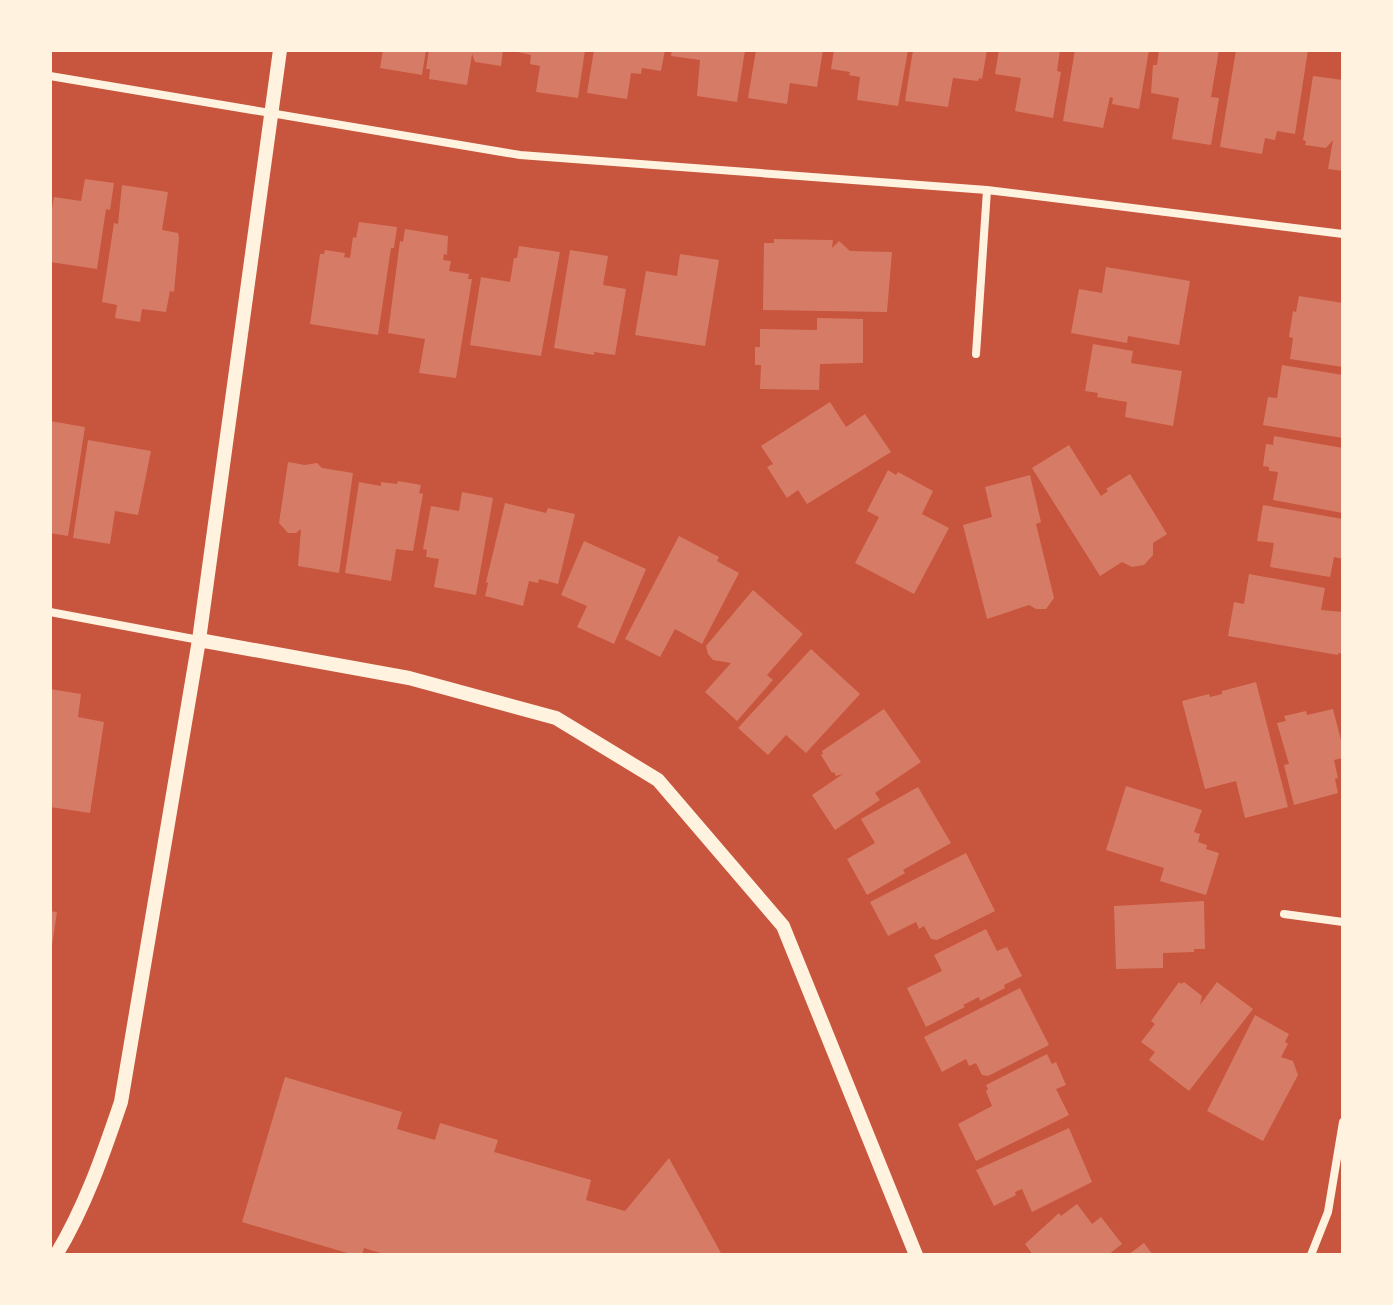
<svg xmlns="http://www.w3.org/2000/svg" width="1393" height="1305" font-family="'Roboto Serif',serif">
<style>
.building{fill:#d67c66}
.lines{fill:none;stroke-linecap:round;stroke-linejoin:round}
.minor{stroke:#fff3e0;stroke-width:8}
.tertiary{stroke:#fff3e0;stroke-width:14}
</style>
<rect width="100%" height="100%" fill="#c8553d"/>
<path class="building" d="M383,50h43l-4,25 -42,-7z
M429,50h74l-2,16 -26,-4 -3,-8 -5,31 -38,-6 1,-10h-4z
M509,50h76l-7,48 -42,-6 4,-26 -10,-2 1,-9z
M594,50h71l-4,21 -19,-3 -1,6 -10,-1 -4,26 -40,-6z
M672,50h73l-8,52 -40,-6 3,-36 -29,-4z
M756,50h67l-6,37 -27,-4 -3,21 -39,-6z
M834,50h74l-10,56 -41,-6 3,-23 -11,-2 1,-3 -19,-3z
M913,50h74l-5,29 -3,-1 -1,3 -25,-3 -5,29 -43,-6z
M999,50h61l-3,21 4,1 -8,46 -38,-7 6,-33 -26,-4z
M1075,50h74l-10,59 -27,-5 1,-6 -3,-1 -7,31 -40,-7z
M1159,50h60l-8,47 8,1 -8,47 -39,-6 7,-41 -28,-5 2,-28h4z
M1236,50h72l-13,84 -18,-3 -2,9 -10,-2 -3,16 -42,-7z
M1313,76l30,4v91l-15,-2 5,-29 -7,8 -21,-3 1,-4 -3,-1z
M85,179l29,4 -4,27 -4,-1 -9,60 -47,-7v-43l4,-22 27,4z
M122,185l46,7 -6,38 16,3 1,5 -5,54 -4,-1 -4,21 -24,-3 -2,13 -25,-4 2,-13 -15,-3 12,-79 4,1z
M359,222l38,5 -3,21h-3l-13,87 -68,-11 10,-70h4l1,-4 20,3 -1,4 6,1 3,-21 3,1z
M405,229l43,7 -1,19 -3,-1 -1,6 8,1 -2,10 20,3 -1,5h4l-16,99 -37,-5 6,-34 -37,-6 12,-92 3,1z
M774,239l59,1 -1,8 7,-7 11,10 42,1 -5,60 -124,-2 1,-67h10z
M519,246l41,6 -19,104 -71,-11 11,-68 29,5 4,-24h3z
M570,250l38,6 -5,29 23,4 -11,66 -21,-3v3l-40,-7z
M680,254l39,6 -14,86 -70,-11 11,-64 31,5z
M1106,267l84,14 -11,64 -51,-9 -1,7 -56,-10 8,-44 23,4z
M1299,296l44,7v64l-53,-8 3,-21 -4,-1 4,-26 3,1z
M817,318l46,1v44l-43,1 -1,26 -59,-1 1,-24h-6v-18h5v-18l57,1z
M1093,344l40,7 -2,12 51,8 -9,55 -48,-9 2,-15 -30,-5 1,-4 -13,-2z
M1282,365l61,10v63l-80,-13 5,-28 9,1z
M830,402l16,25 19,-13 26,38 -84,52 -9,-14 -11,8 -20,-31 6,-3 -12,-18z
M50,421l35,6 -17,109 -18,-3z
M1274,436l69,12v65l-70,-13 5,-28 -9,-1v-4l-6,-1 3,-22 7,1z
M88,440l63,11 -13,64 -23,-4 -5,33 -37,-6z
M1069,445l32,51 7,-5 -2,-2 24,-15 37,60 -14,9v12l-9,10 -12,2 -10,-5 -22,14 -68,-108z
M288,462l17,3 12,-2 5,5 31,5 -14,100 -41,-7 3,-37 -5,4h-8l-9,-10z
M888,470l8,5 2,-3 35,19 -11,23 27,14 -35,66 -59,-31 24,-46 -12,-6z
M1030,475l11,47 -5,2 18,74 -8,11h-10l-7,-4 -42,14 -24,-94 29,-8 -7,-30z
M398,481l23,4 -2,8 4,1 -10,57 -17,-2 -5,32 -46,-8 14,-91 22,4v-4l16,2z
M462,492l31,6 -17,97 -42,-8 5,-28 -13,-2 1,-7 -4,-1 8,-43 28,5z
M505,503l41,10 2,-5 27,6 -17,70 -19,-5 -1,4 -9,-2 -6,25 -38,-10 3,-13 -2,-1z
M1263,505l80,14v40l-9,-2 -4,20 -60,-10 4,-24 -17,-2z
M679,536l40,21 -2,4 22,12 -37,71 -27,-15 -15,28 -35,-18z
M584,541l62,28 -32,75 -37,-17 10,-21 -26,-11z
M1249,574l76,14 -4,22 22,2v42l-5,-1v2l-110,-19 6,-34 10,2z
M753,590l50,44 -36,41 6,5 -36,41 -32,-29 26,-29 -18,-3 -5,-6 -2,-8z
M811,649l49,45 -54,59 -20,-18 -18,20 -30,-27z
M1256,682l32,125 -43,11 -9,-37 -31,8 -23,-88 27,-7 1,3 12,-3v-3z
M50,689l31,5 -3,23 26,5 -14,91 -40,-6z
M884,709l37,53 -46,31 5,7 -45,30 -23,-35 31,-21 -7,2 -2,-4 -2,1 -11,-18 2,-1 -1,-3z
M1333,709l10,39v10l-9,2 4,18 -3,1 3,14 -44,12 -10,-40 5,-1 -12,-41 9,-2 -2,-5 22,-5 1,4z
M1126,786l76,24 -8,22 6,2 -2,8 9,3 -1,4 13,4 -13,42 -46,-14 4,-13 -58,-18z
M918,787l33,56 -48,27 2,3 -38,22 -20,-36 28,-16 -14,-24z
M966,853l29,58 -58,29 -6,-1 -7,-13 -5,3 -3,-7 -28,14 -18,-34z
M1204,901l1,48h-11v3l-31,1v15l-47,1 -2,-63z
M50,911l7,1 -5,33 -2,-1z
M986,929l11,22 10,-4 15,29 -18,9 1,3 -25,13 -1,-4 -16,8 2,2 -39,20 -19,-39 35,-17 -8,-16z
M1179,982l2,2 3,-2 18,14 -2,9 17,-23 36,27 -64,82 -40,-31 6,-8 -14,-10 14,-18 -4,-3z
M1020,988l29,57 -61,31 -6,-1 -6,-12 -7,3 -3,-7 -24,13 -18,-35z
M1255,1015l34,19 -4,8 3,2 -7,13 12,4 5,14 -35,66 -56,-30z
M1047,1054l5,10 4,-2 10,23 -10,4 13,26 -93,46 -18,-37 34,-18 -6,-15 2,-2 -2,-4z
M285,1077l117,35 -5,17 38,11 5,-17 58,17 -4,12 97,28 -5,20 39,11 44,-53 53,97h-335l-23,-7 -2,7h-8l-112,-33z
M1069,1128l23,54 -60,30 -10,-23 -7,3 1,3 -22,11 -18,-36z
M1077,1204l15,20 9,-7 21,27 -14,11h-75l-8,-11 34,-31 2,3z
M1144,1243l9,12h-25z"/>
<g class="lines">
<path class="minor" d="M50,76l470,79 467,35 356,44
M976,354l11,-164
M50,612l149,28
M1284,914l59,8
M1311,1255l17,-43 15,-90"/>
<path class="tertiary" d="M199,640l210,38 147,40 102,62 125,146 133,329
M56,1255c29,-48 47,-100 65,-153l78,-462 81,-590"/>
</g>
<rect width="1393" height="1305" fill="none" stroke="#fff3e0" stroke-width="104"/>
</svg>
